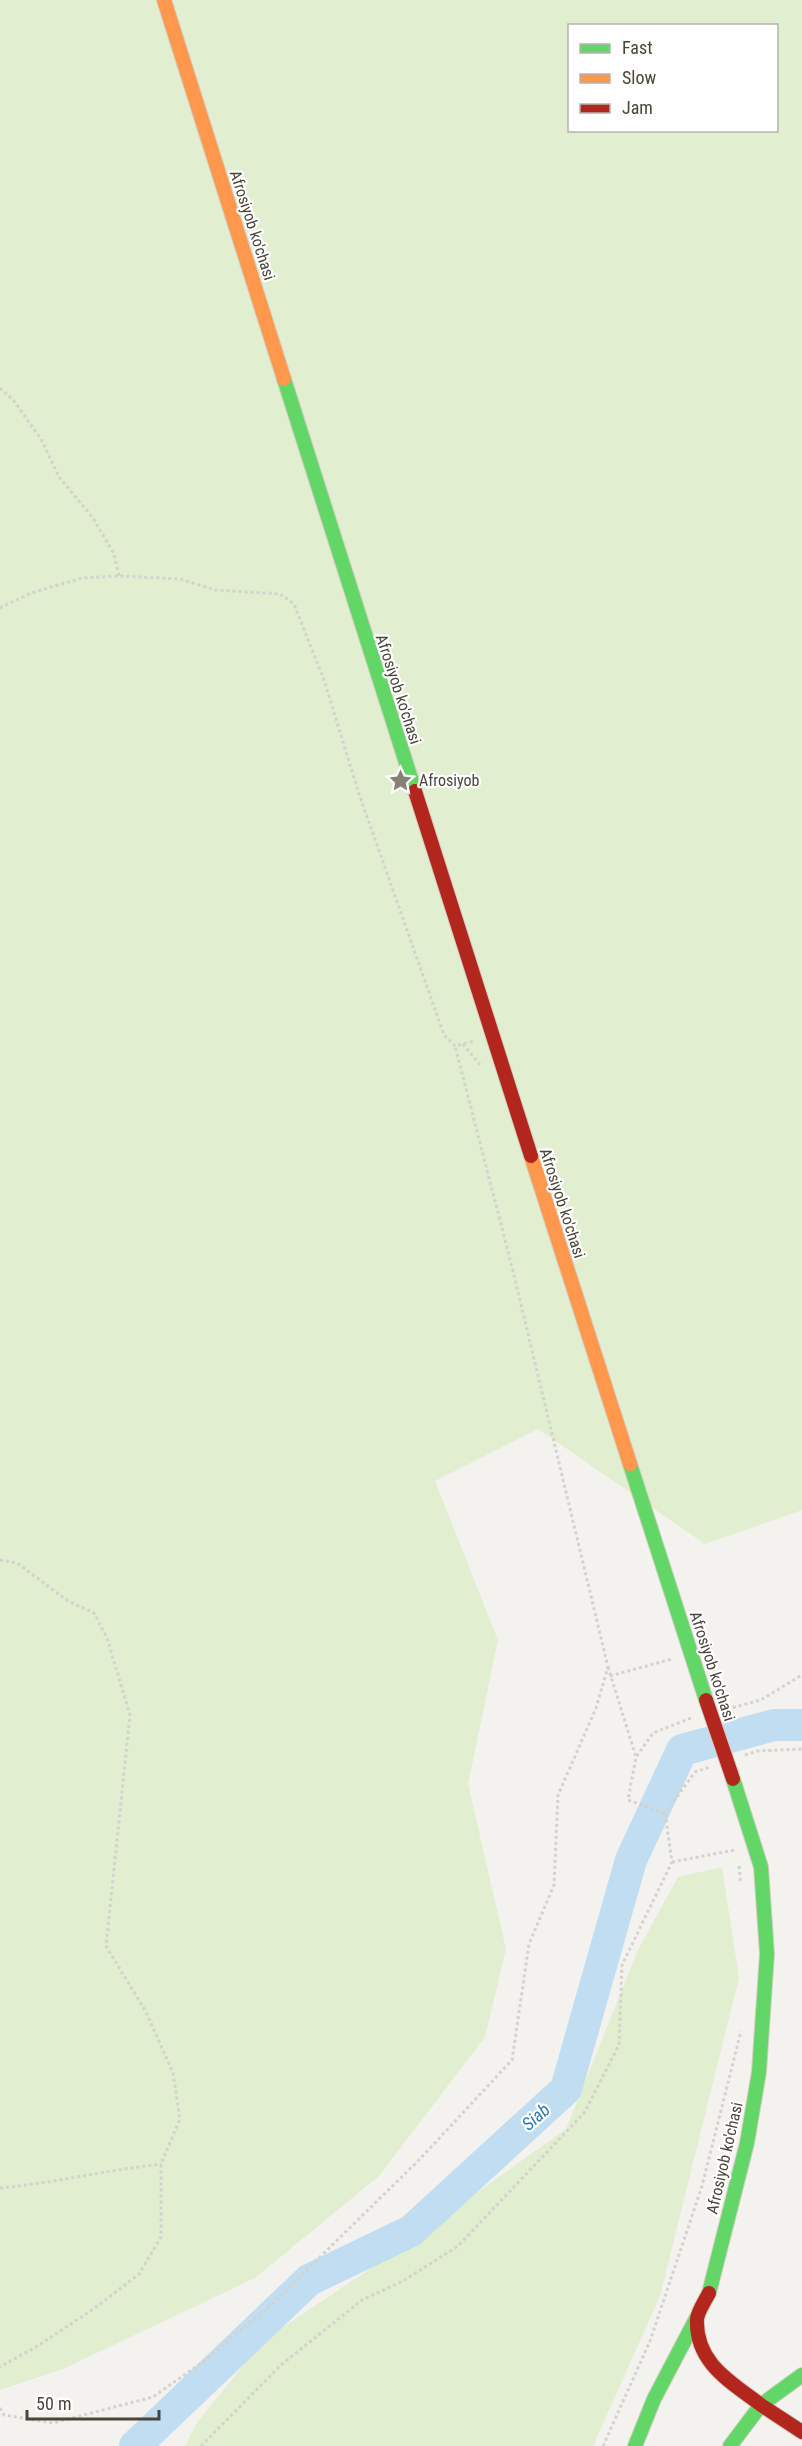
<svg xmlns="http://www.w3.org/2000/svg" width="802" height="2446" font-family="'Roboto Condensed',sans-serif">
<style>
.green{fill:#e1eecf;fill-rule:evenodd}
.lines{fill:none;stroke-linecap:round;stroke-linejoin:round}
.river{stroke:#c0ddf1;stroke-width:32}
.fast-casing{stroke:#d3cfc5;stroke-width:16}
.slow-casing{stroke:#d3cfc5;stroke-width:16}
.jam-casing{stroke:#d3cfc5;stroke-width:16}
.path{stroke:#d3d2cc;stroke-width:3;stroke-dasharray:3 3;stroke-linecap:butt}
.fast{stroke:#63d668;stroke-width:14}
.slow{stroke:#ff974d;stroke-width:14}
.jam{stroke:#b3261e;stroke-width:14}
.jam-bridge-casing{stroke:#d3cfc5;stroke-width:16;stroke-linecap:butt}
.jam-bridge{stroke:#b3261e;stroke-width:14}
.labels{text-anchor:middle;stroke-width:4.5;stroke-linejoin:round;paint-order:stroke}
.street-label{font-size:16px;fill:#4b4439;stroke:#fff}
.poi-label{font-size:16px;fill:#4b4439;stroke:#fff;text-anchor:start}
.water-label{font-size:18px;font-style:italic;fill:#2e7ab2;stroke:#fff}
</style>
<rect width="100%" height="100%" fill="#f4f2ee"/>
<path class="green" d="M0,0h802v1510l-97,34 -167,-115 -103,52 63,159 -30,144 38,165 -21,88 -106,139 -124,102 -192,91 -63,21zM570,26h206v104h-206z
M722,1867l17,111 -79,318 -67,150h-408l13,-25 67,-82 96,-64 205,-146 72,-179 40,-73z"/>
<g class="lines">
<path class="river" d="M135,2446l174,-166 102,-49 155,-142 65,-229 51,-110 92,-25h28"/>
<defs>
<path id="fast" d="M284,379l131,412
M630,1464l76,236
M709,2293l38,-150 12,-71 8,-118 -6,-87 -28,-88
M635,2446l19,-47 43,-82
M730,2446l31,-41 41,-30"/>
<path id="slow" d="M164,0l120,379
M531,1156l99,308"/>
<path id="jam" d="M415,791l116,365
M709,2293c-4,8 -11,18 -12,26 -2,44 34,63 64,86
M761,2405l41,27"/>
</defs>
<use href="#fast" class="fast-casing"/>
<use href="#slow" class="slow-casing"/>
<use href="#jam" class="jam-casing"/>
<path class="path" d="M0,388l14,13 27,38 18,38 34,41 21,36 5,22
M0,608l31,-15 51,-15 37,-2 61,3 36,11 64,4 14,10 30,76 34,111 86,244 11,11 19,-5
M463,1044l18,22
M0,1560l17,3 51,38 26,12 13,25 23,77 -24,231 40,66 27,61 7,46 -19,45v73l-22,37 -44,34 -59,39 -36,20
M608,1667l28,90
M610,1676l62,-17
M727,1709l34,-9 41,-25
M745,1755l13,-4 44,-2
M665,1813l-37,-13 8,-43 17,-24 38,-15
M672,1862l63,-12
M739,1866l2,18
M0,2188c54,-5 107,-18 161,-24
M0,2408l4,7 49,8 100,-26 51,-36 66,-55 149,-146 93,-100 17,-116 25,-59 4,-90 38,-87 12,-41 -96,-400 -57,-221
M201,2446l80,-81 81,-65 41,-19 55,-35 126,-133 35,-68 3,-80 50,-103 -7,-49 30,-41 15,-5
M603,2446l47,-105 52,-155 39,-155"/>
<use href="#fast" class="fast"/>
<use href="#slow" class="slow"/>
<use href="#jam" class="jam"/>
<defs>
<path id="jam-bridge" d="M706,1700l27,79"/>
</defs>
<use href="#jam-bridge" class="jam-bridge-casing"/>
<use href="#jam-bridge" class="jam-bridge"/>
</g>
<defs>
<symbol id="sight-bare" viewBox="-9 -9 18 18"><path d="M0-6L1.8-2.2L6-1.7L2.9 1.2L3.7 5.4L0 3.3L-3.7 5.4L-2.9 1.2L-6-1.7L-1.8-2.2Z" fill="#868178" stroke="#fff" stroke-width="2.5" paint-order="stroke"/></symbol>
</defs>
<g fill-rule="evenodd">
<use href="#sight-bare" x="384" y="764" width="33" height="33"/>
</g>
<g class="labels">
<g class="street-label">
<text transform="translate(253 225) rotate(72)" y="6">Afrosiyob ko'chasi</text>
<text transform="translate(399 689) rotate(72)" y="6">Afrosiyob ko'chasi</text>
<text transform="translate(563 1203) rotate(72)" y="6">Afrosiyob ko'chasi</text>
<text transform="translate(713 1666) rotate(72)" y="6">Afrosiyob ko'chasi</text>
<text transform="translate(724 2158) rotate(-77)" y="6">Afrosiyob ko'chasi</text>
</g>
<g class="poi-label">
<text x="419" y="786">Afrosiyob</text>
</g>
<g class="water-label">
<text transform="translate(536 2117) rotate(-42)" y="6">Siab</text>
</g>
</g>
<rect x="568" y="24" width="210" height="108" fill="#ffffff" stroke="#b7b4b0" stroke-width="1.5"/>
<rect x="580" y="44" width="30" height="9" fill="#63d668" stroke="#b7b4b0" stroke-width="1.5"/>
<text x="622" y="54" font-size="18" fill="#4b4439">Fast</text>
<rect x="580" y="74" width="30" height="9" fill="#ff974d" stroke="#b7b4b0" stroke-width="1.5"/>
<text x="622" y="84" font-size="18" fill="#4b4439">Slow</text>
<rect x="580" y="104" width="30" height="9" fill="#b3261e" stroke="#b7b4b0" stroke-width="1.5"/>
<text x="622" y="114" font-size="18" fill="#4b4439">Jam</text>
<path d="M27 2410v9h132v-9" fill="none" stroke="#4b4439" stroke-width="3"/>
<text x="36" y="2410" font-size="18" fill="#4b4439" stroke="#ffffff" stroke-width="4.5" paint-order="stroke">50 m</text>
</svg>
